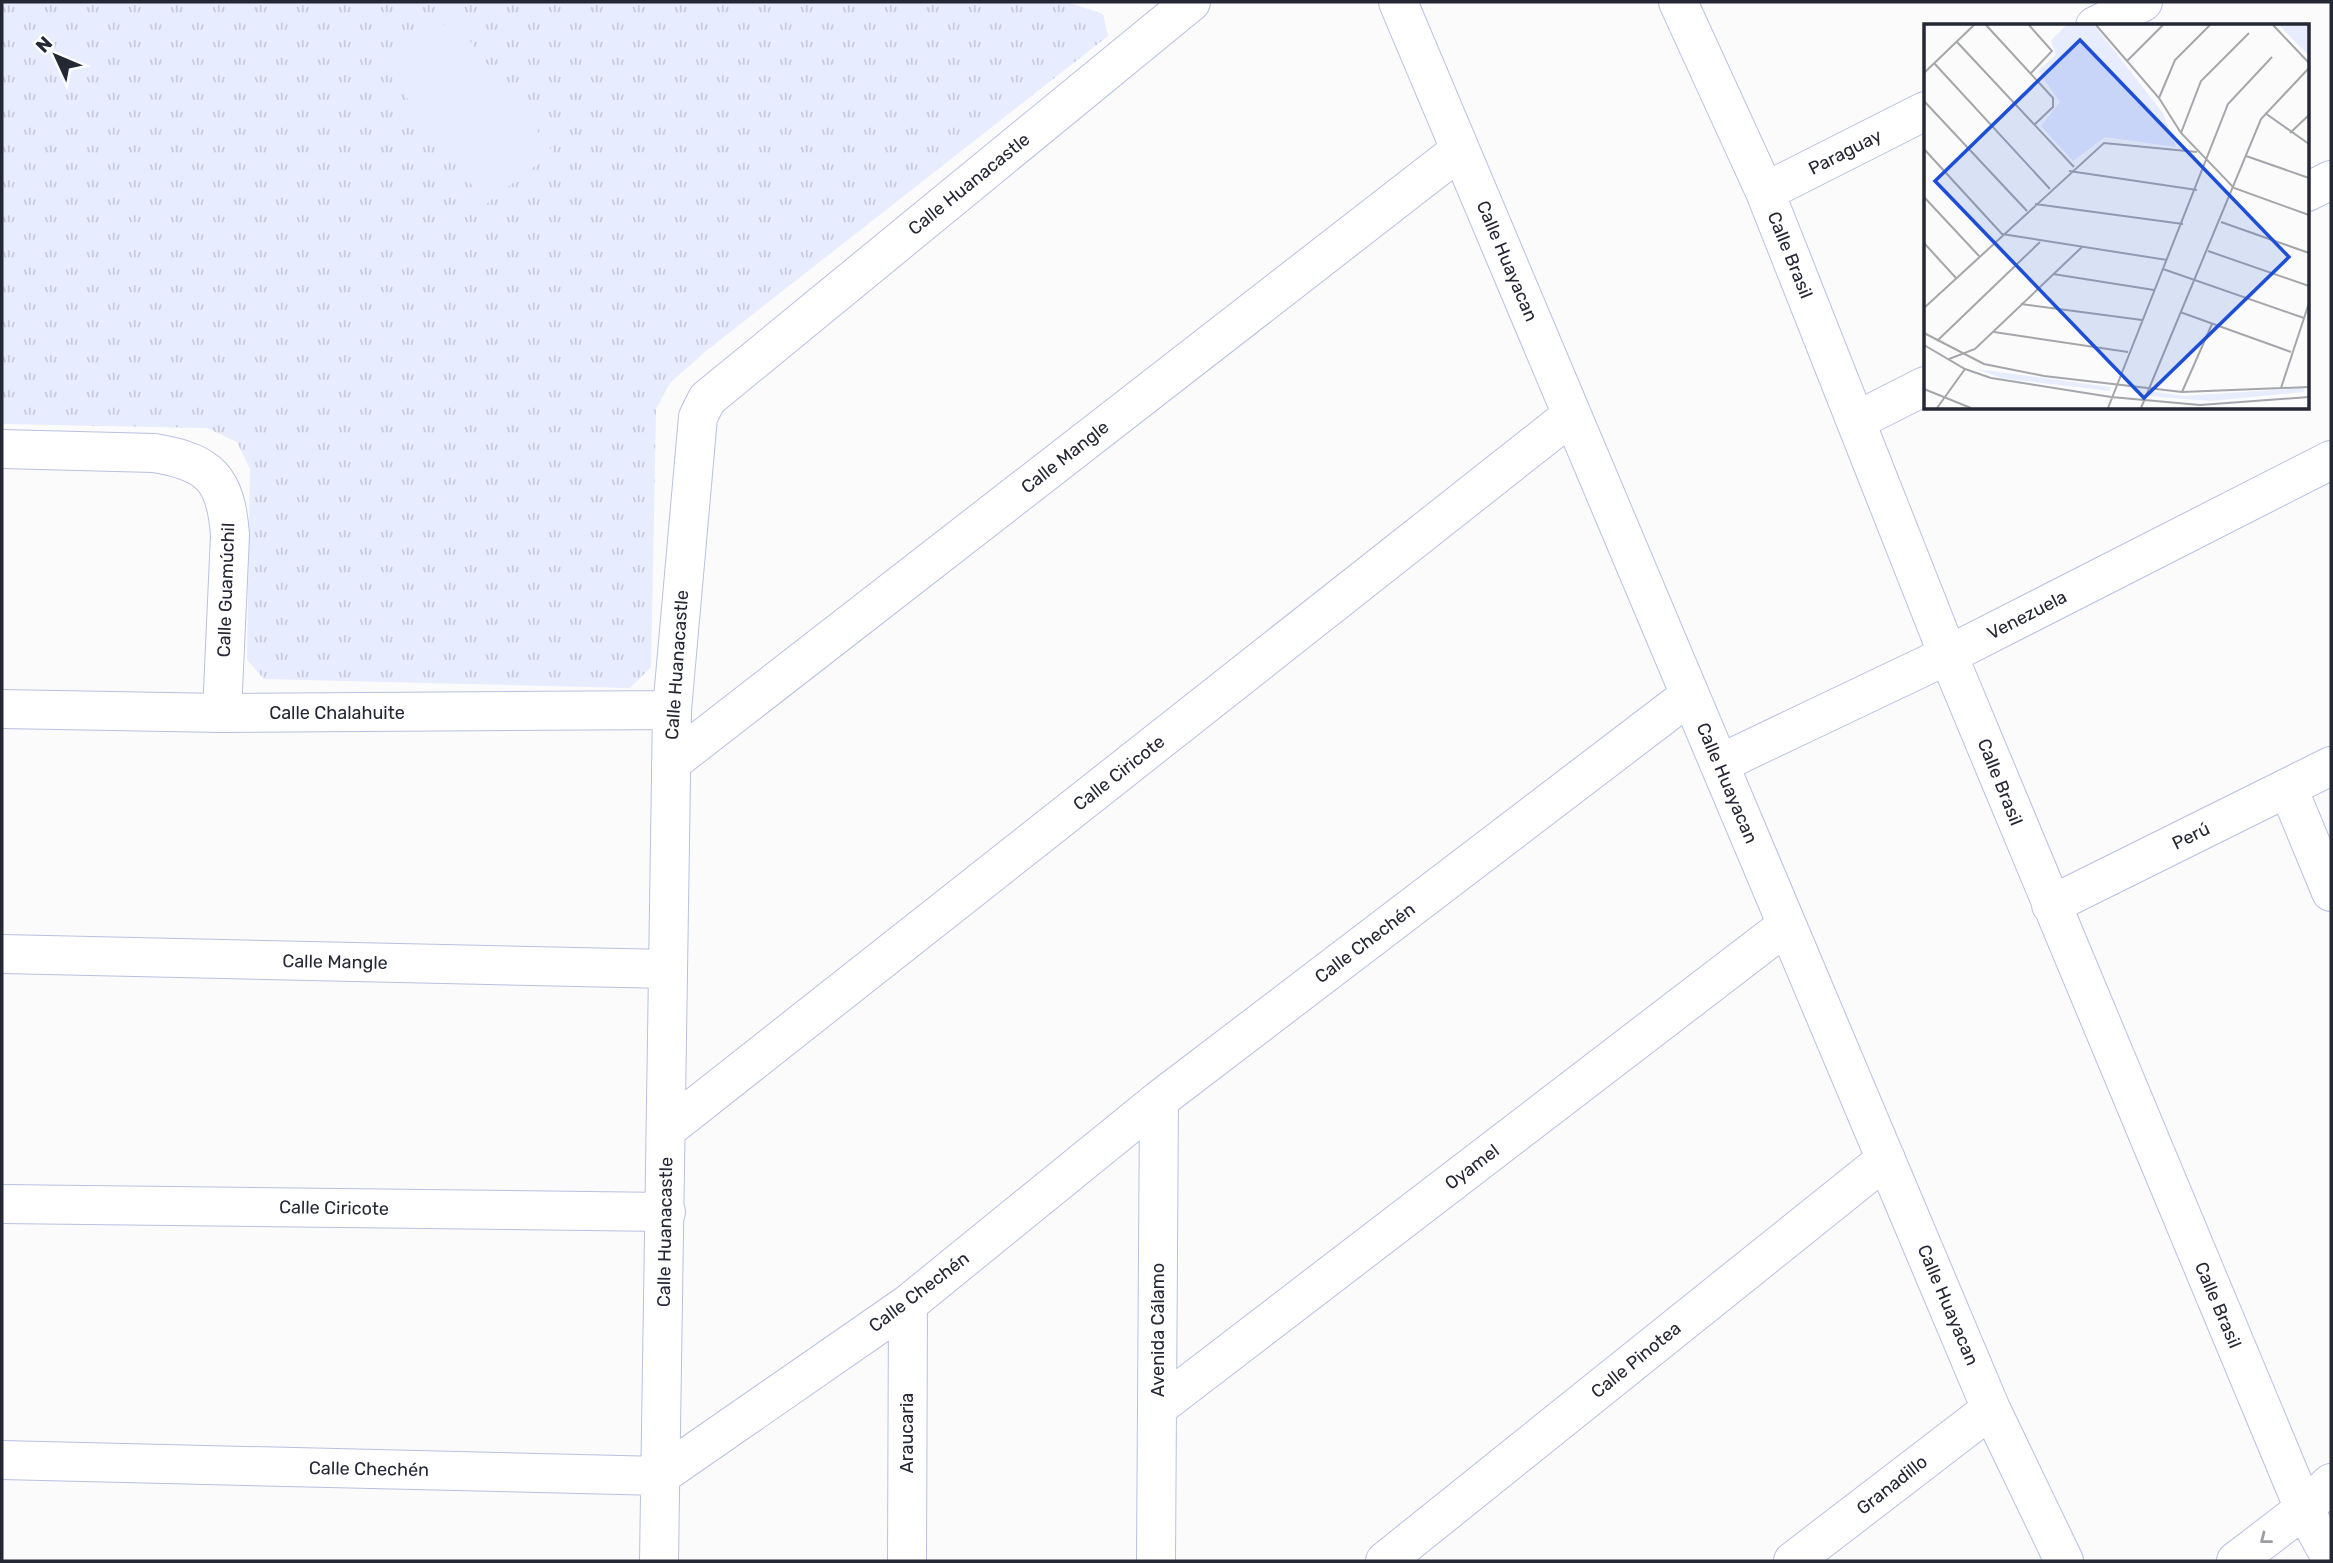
<svg xmlns="http://www.w3.org/2000/svg" width="2333" height="1563" font-family="Rubik,sans-serif">
<style>
.park{fill:url(#park-tufts)}
.pitch{fill:#e7ecfe}
.lines{fill:none;stroke-linecap:round;stroke-linejoin:round}
.minor-casing{stroke:#b8c1e1;stroke-width:40}
.minor{stroke:#fff;stroke-width:38}
.oneway{stroke:#9c9ea4}
.labels{text-anchor:middle;stroke-width:5;stroke-linejoin:round;paint-order:stroke}
.street-label{font-size:18px;fill:#242734;stroke:#fff}
.inset-road{fill:none;stroke:#a5a6ab;stroke-width:2}
.view{fill:#1d4ed8;fill-opacity:0.15;stroke:#1d4ed8;stroke-width:3.5}
.inset-edge{fill:none;stroke:#242734;stroke-width:3.5}
</style>
<defs>
<pattern id="park-tufts" width="24" height="20" patternUnits="userSpaceOnUse" patternTransform="scale(1.75)"><rect width="24" height="20" fill="#e7ecfe"/><path d="M3 7l-1-3M5 7V3M7 7l1-3M15 17l-1-3M17 17v-4M19 17l1-3" fill="none" stroke="#c6cada"/></pattern>
</defs>
<rect width="100%" height="100%" fill="#fbfbfb"/>
<path class="park" d="M2,2h1065l36,12 5,22 -402,315 -36,32 -14,26 -5,258 -21,21 -366,-9 -17,-19 3,-191 -13,-27 -30,-14 -205,-4z"/>
<path class="pitch" d="M453,18l100,134 -67,52 -99,-133z"/>
<g class="lines">
<defs>
<path id="minor" d="M1398,2l593,1407 73,152
M1678,2l87,190 183,463 356,854 27,49
M2095,26l48,-24
M1765,192l160,-81
M2307,192l24,-12
M1856,421l69,-35
M2,449l152,4c56,9 72,26 76,82l-8,178
M2,709l220,4 450,-3
M671,763l789,-613
M1719,764l229,-109 383,-195
M2288,788l43,104
M2051,905l280,-139
M2,954l666,15
M666,1130l906,-715
M2,1204l664,8
M1157,1408l630,-483
M2,1460l658,16 248,-172 251,-204 531,-405
M659,1561l13,-851 26,-293 9,-18 484,-397
M907,1561l1,-257
M1156,1561l3,-461
M1385,1561l501,-402
M1793,1561l198,-152
M2236,1561l68,-52 27,-26"/>
</defs>
<use href="#minor" class="minor-casing"/>
<use href="#minor" class="minor"/>
</g>
<defs><path id="oneway-chevron" d="M-2-3.5L2.5 0L-2 3.5" fill="none" stroke-width="1.6" stroke-linecap="round" stroke-linejoin="round" transform="scale(1.75)"/></defs>
<use class="oneway" href="#oneway-chevron" transform="translate(2265 1539) rotate(142)"/>
<g class="labels">
<g class="street-label">
<text transform="translate(1845 152) rotate(-27)" y="6">Paraguay</text>
<text transform="translate(969 184) rotate(-39)" y="6">Calle Huanacastle</text>
<text transform="translate(1790 255) rotate(68)" y="6">Calle Brasil</text>
<text transform="translate(1507 261) rotate(67)" y="6">Calle Huayacan</text>
<text transform="translate(1065 457) rotate(-38)" y="6">Calle Mangle</text>
<text transform="translate(226 590) rotate(-88)" y="6">Calle Guamúchil</text>
<text transform="translate(2027 615) rotate(-27)" y="6">Venezuela</text>
<text transform="translate(677 665) rotate(-86)" y="6">Calle Huanacastle</text>
<text x="337" y="719">Calle Chalahuite</text>
<text transform="translate(1119 773) rotate(-38)" y="6">Calle Ciricote</text>
<text transform="translate(2000 782) rotate(68)" y="6">Calle Brasil</text>
<text transform="translate(1727 783) rotate(67)" y="6">Calle Huayacan</text>
<text transform="translate(2191 836) rotate(-26)" y="6">Perú</text>
<text transform="translate(1365 943) rotate(-37)" y="6">Calle Chechén</text>
<text transform="translate(335 962) rotate(1)" y="6">Calle Mangle</text>
<text transform="translate(1472 1167) rotate(-37)" y="6">Oyamel</text>
<text transform="translate(334 1208) rotate(1)" y="6">Calle Ciricote</text>
<text transform="translate(665 1232) rotate(-89)" y="6">Calle Huanacastle</text>
<text transform="translate(919 1292) rotate(-37)" y="6">Calle Chechén</text>
<text transform="translate(1948 1305) rotate(67)" y="6">Calle Huayacan</text>
<text transform="translate(2218 1305) rotate(67)" y="6">Calle Brasil</text>
<text transform="translate(1158 1330) rotate(-90)" y="6">Avenida Cálamo</text>
<text transform="translate(1636 1360) rotate(-39)" y="6">Calle Pinotea</text>
<text transform="translate(907 1433) rotate(-90)" y="6">Araucaria</text>
<text transform="translate(369 1469) rotate(1)" y="6">Calle Chechén</text>
<text transform="translate(1892 1485) rotate(-38)" y="6">Granadillo</text>
</g>
</g>
<g transform="translate(1924 24)">
<rect width="385" height="385" fill="#fbfbfb"/>
<path d="M143,1h27l69,88 13,34 -71,-10 -32,24 -32,-35 19,-24 -22,-31 18,-16 -5,-15zM355,1h30v31zM53,345l133,18v4l-109,-13zM379,364l1,4 -93,9 -64,-5 2,-5 35,5z" fill="#e7ecfe"/>
<path class="inset-road" d="M62,1l67,73v9l-19,18M105,1l23,26 -21,22M172,1l63,73 22,35 53,55 75,27M349,1l36,38M33,18l117,125M203,37l36,-36M10,39l116,126M0,49l50,-48M235,74l16,-38 35,-35M0,77l103,110M341,89l44,31M257,109l20,-52 48,-48M366,109l19,-18M0,125l78,85 165,26M322,132l63,22M145,147l128,19M0,173l55,59M111,180l148,20M297,198l88,31M0,219l32,35M284,227l101,35M239,245l141,49M129,250l101,16M97,280l121,16M0,284l180,-165 93,9M256,288l111,40M70,308l134,20M0,309l60,31 60,12 138,16 127,-5M13,317l103,-99M0,321l41,24 26,9 120,19 89,8 109,-8M25,335l26,-10 107,-102M357,364l28,-85M0,365l47,19M258,368l30,-68M13,384l28,-39M184,384l120,-304 44,-47M217,384l120,-289 48,-51"/>
<path class="view" d="M156,16l209,217 -145,141 -209,-217z"/>
<rect width="385" height="385" class="inset-edge"/>
</g>
<rect width="2333" height="1563" fill="none" stroke="#242734" stroke-width="7"/>
<g transform="translate(56 56) rotate(314)" stroke="#ffffff" stroke-width="5" paint-order="stroke">
<path d="M0-5L12 26L0 18L-12 26Z" fill="#242734"/>
<text y="-10" font-size="19" font-weight="bold" text-anchor="middle" fill="#242734">N</text>
</g>
</svg>
